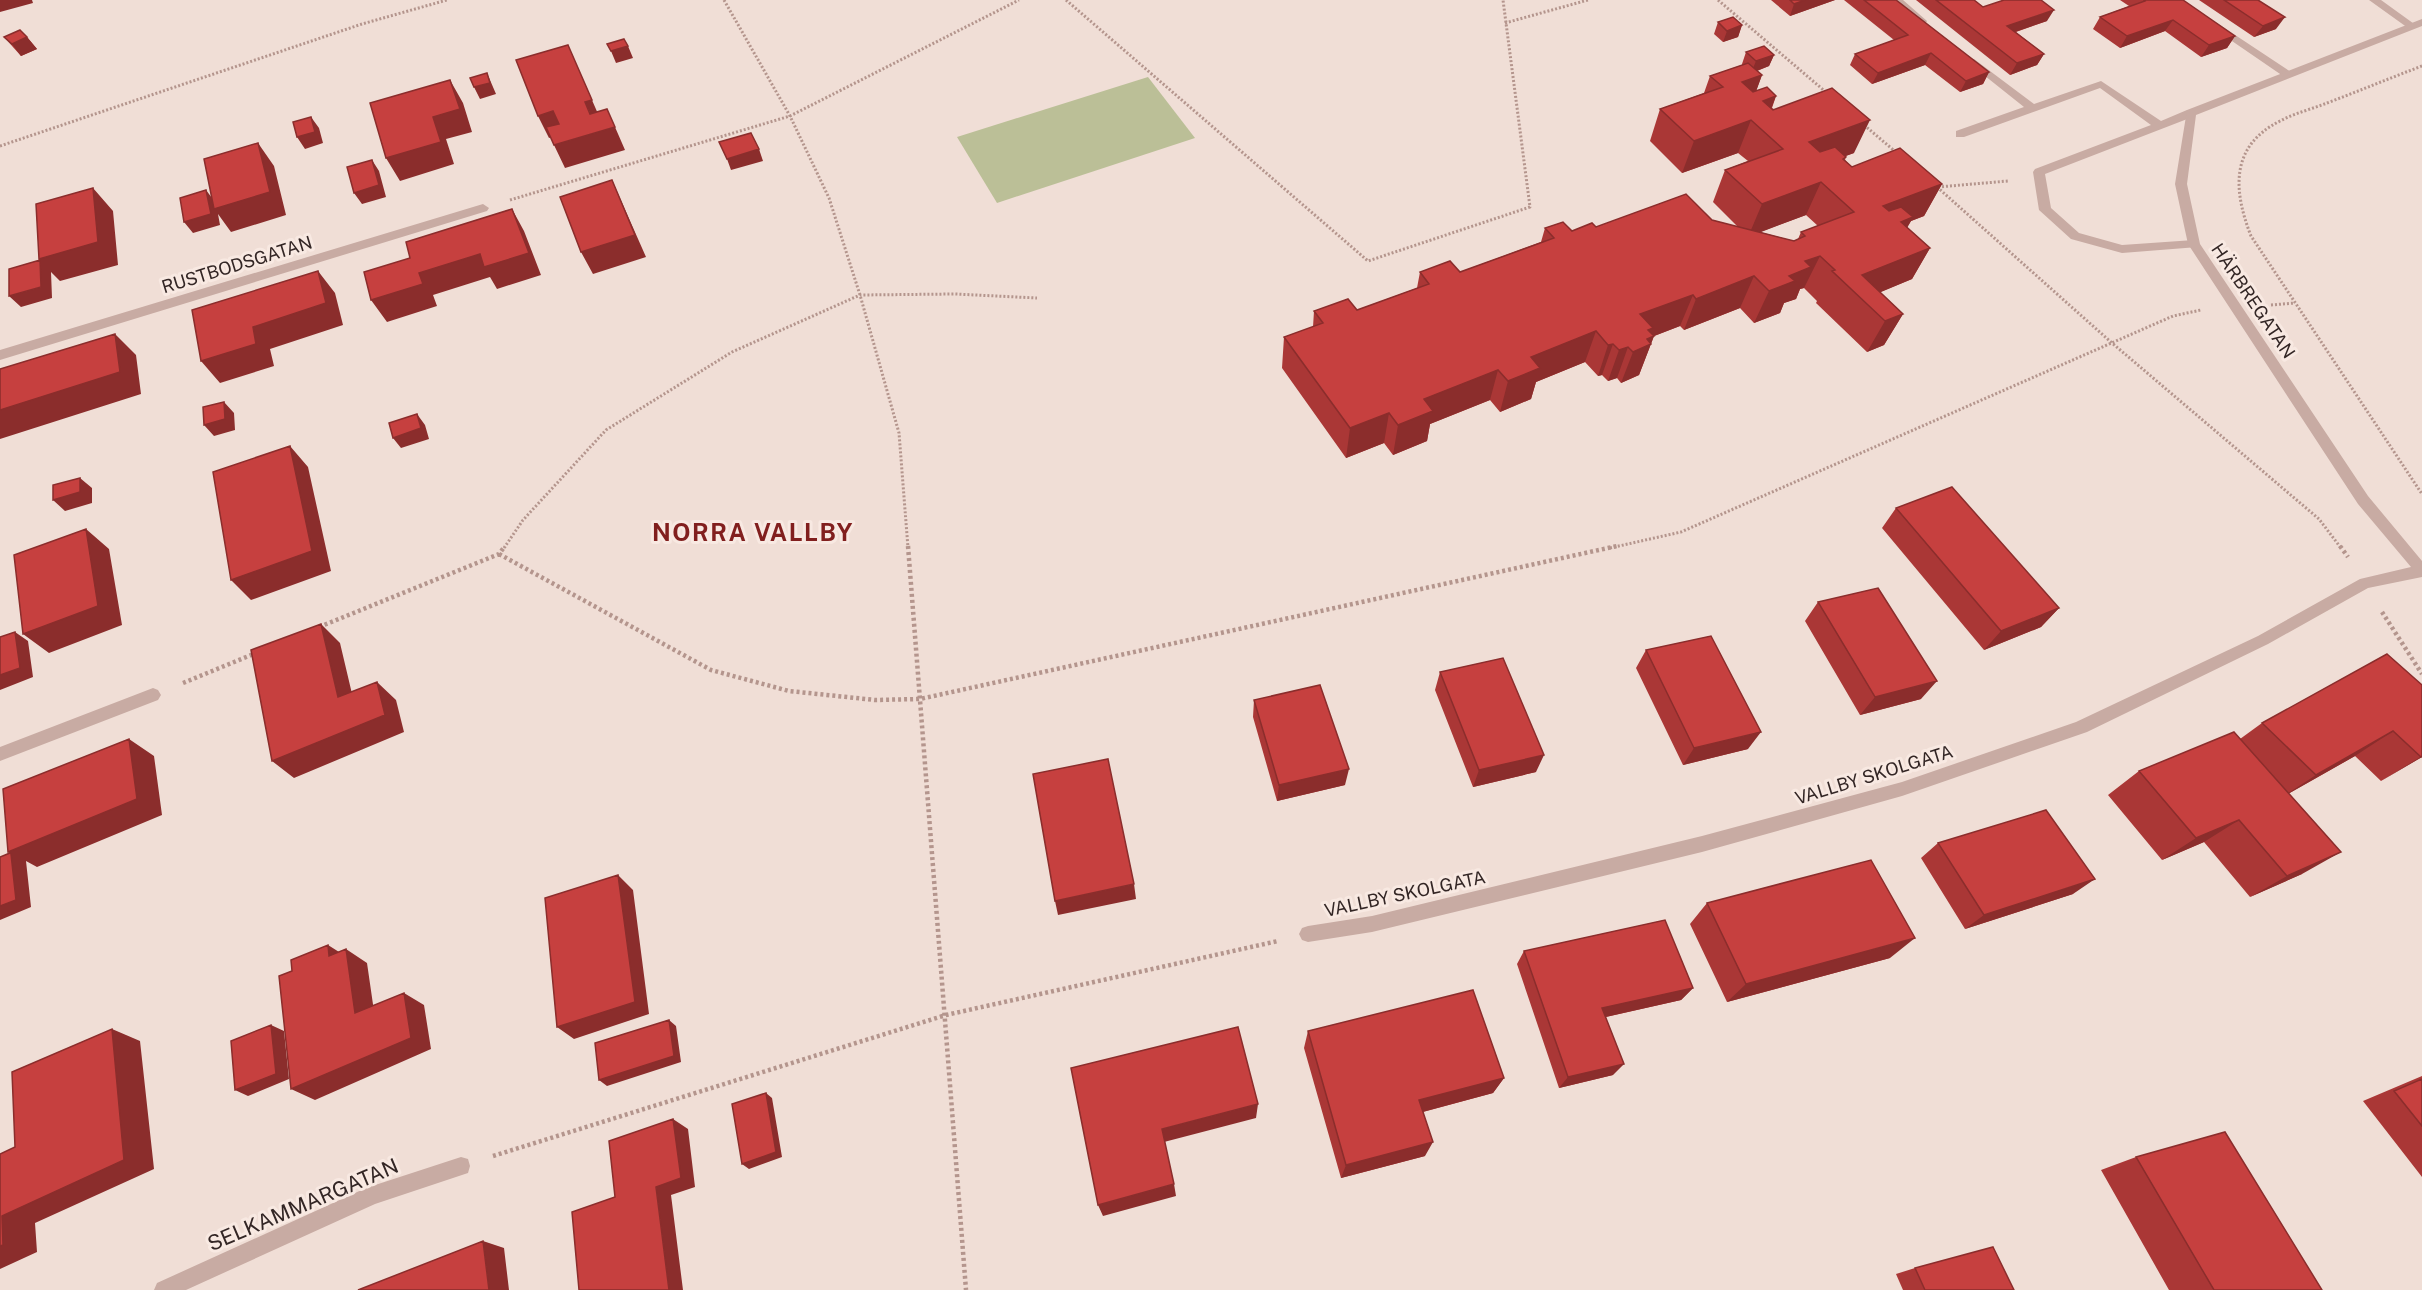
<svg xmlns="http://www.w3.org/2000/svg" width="2422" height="1290" font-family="'Public Sans',sans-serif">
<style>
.green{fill:#bbbf97}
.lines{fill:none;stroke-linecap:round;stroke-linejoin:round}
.path-far1{stroke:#b4958d;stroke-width:3;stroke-dasharray:2 2;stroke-linecap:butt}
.path{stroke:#b4958d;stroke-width:4.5;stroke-dasharray:3 3;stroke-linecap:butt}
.service{fill:#c8aba3;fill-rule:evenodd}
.minor{fill:#c8aba3;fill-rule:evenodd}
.wall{fill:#aa3736;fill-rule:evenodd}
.shaded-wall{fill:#8b2d2c}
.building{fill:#c6403f;stroke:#8b2d2c;stroke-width:1.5}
.labels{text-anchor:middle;stroke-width:6;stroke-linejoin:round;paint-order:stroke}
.street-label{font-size:18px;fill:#332625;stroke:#f8e9e2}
.near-street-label{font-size:21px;fill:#332625;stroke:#f8e9e2}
.district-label{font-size:24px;font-weight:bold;letter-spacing:1.5px;fill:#811f1e;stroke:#f8e9e2}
</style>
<rect width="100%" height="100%" fill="#f0ded6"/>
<path class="green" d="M1148,77l47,61 -198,65 -40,-66z"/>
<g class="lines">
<path class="path-far1" d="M724,0l66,116 39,82 31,97 39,138 9,115
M1066,0l302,261 162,-54 -27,-207
M1718,0l109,93
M1505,23l83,-23
M2422,66c-32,12 -63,25 -95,37 -15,6 -32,10 -47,18 -50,25 -47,69 -29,115l171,258
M1864,125l33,28
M0,146l362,-122 85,-24
M1937,187l175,156 207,176 22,29
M1938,187l70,-6
M510,200l280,-84 229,-116
M2271,305l24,-2
M504,548l19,-28 83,-90 126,-78 128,-57 95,-1 82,4
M1610,548l71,-16 492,-216 28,-6"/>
<path class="path" d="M908,546l58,744
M2340,546l8,11
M499,554l212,116 78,21 86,9 45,-1 697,-153
M2382,612l40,62
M319,627l180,-73 6,-8
M183,683l73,-30
M493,1156l453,-141 332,-74"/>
<path class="service" d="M1892,0h11l24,21 -1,2h-8z
M2369,0h12l36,26 -1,2h-8z
M2217,23l74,49v4h-8l-70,-48 -1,-2z
M1974,59l60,45 67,-23 60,40 26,-11h8v6l-150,58 6,34 28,25 43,12 72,-5 4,1v6l-76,6 -51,-14 -32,-29 -6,-38 2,-3 116,-44 -51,-37 -136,49h-8v-6l68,-24 -54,-43v-4z"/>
<path class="minor" d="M2422,19v7l-226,89 -9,69 13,60 168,252 54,65v16l-54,11 -100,56 -181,88 -185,64 -200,56 -330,80 -64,10 -6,-2 -3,-6 3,-6 6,-2 64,-10 330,-80 200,-54 174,-60 182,-86 102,-57 51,-12 -53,-63 -170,-260 -13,-60 12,-74z
M483,204l6,4 -2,3 -487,149v-10z
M153,688l5,2 3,5 -3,5 -158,61v-14z
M461,1157l7,2 2,7 -2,7 -93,31 -189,86h-32l3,-7 209,-95z"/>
</g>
<path class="wall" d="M1771,0h64l-45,16z
M1844,0h52l93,72 -6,12 -23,8 -35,-27 -53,19 -22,-19 5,-11 39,-14z
M1916,0h58l9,7 64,14 -31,11 28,22 -7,11 -27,10z
M2120,0h63l52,36 -8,12 -26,9 -36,-26 -45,17 -27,-19 7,-12 29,-11z
M2199,0h59l18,29 -22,8z
M1718,22l24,3 -4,12 -15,5 -9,-8z
M4,37h23l10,12 -16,7z
M1746,52l28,3 -5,11 -12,5 5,4 -6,16 20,5 -4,12 82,45 -9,3 1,1 -1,3 7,7 90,17 -18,32 -13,5 -4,6 23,21 -18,31 -32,13 23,22 -19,31 -17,7 -51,-49 1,-2 -13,-13 -4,1 -4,10 -12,4 -4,10 -26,10 -14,-15 -56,22 -4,-4 -26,10 -15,39 -18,8 -4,-5 -9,3 -6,-6 -4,1 -13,-14 -49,20 -5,17 -31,13 -10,-12 -60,24 -3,17 -34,14 -9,-12 -38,15 -64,-90 2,-31 29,-10 1,-16 43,-1 60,-22 3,-16h40l81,-30 4,-14 27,3 24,-4 116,-7 26,7 -25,-25 12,-32 23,-9 -10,-8 -56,20 -32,-32 10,-32 44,-16 6,-17 32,-11v-1zM1806,215l12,11 -17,6 -3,7 -4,2 -34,-9z
M1896,508l163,100 -18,19 -57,23 -102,-122z
M1818,602l103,97 -61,16 -55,-94z
M1646,650l102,99 -65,16 -47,-97z
M1440,672l96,100 -63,15 -38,-97z
M2422,685v72l-41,24 -26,-25 -67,38 14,80 -52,23 -46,-55 -42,18 -54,-65 31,-24 101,-32 22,-16z
M1254,700l91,85 -68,16 -24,-84z
M1938,843l135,51 -108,35 -44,-71z
M1707,903l183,55 -163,44 -37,-78z
M1524,951l169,37 -12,12 -75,17 7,58 -54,13 -42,-124z
M1308,1031l196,47 -11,15 -70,19 2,44 -84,22 -37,-130z
M2422,1076v101l-59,-76z
M2136,1157l186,133h-153l-68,-120z
M1915,1268l99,22h-111l-7,-16z"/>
<path class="shaded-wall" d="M0,0h32l1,3 -33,9z
M1805,0h30l-45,16 4,-12z
M2054,10l-7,11 -47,16 7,-11z
M2285,17l-9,12 -22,8 9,-11z
M2173,20l-8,11 -45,17 7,-12z
M1742,25l-4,12 -15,5 4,-11z
M2235,36l-8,12 -26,9 8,-12z
M27,37l10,12 -16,7 -9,-12z
M628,46l5,12 -17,5 -5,-12z
M1931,53l-6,12 -53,19 6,-11z
M2044,54l-7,11 -27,10 7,-12z
M1774,55l-5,11 -18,7 5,-12z
M578,68l24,55 -7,2 -10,-23z
M1989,72l-6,12 -23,8 6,-11z
M487,73l9,21 -16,5 -6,-12z
M1762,75l-12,33 -8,-26z
M450,80l13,23 9,29 -26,7 8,25 -54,17 -14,-23 47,-41z
M1776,96l-13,33v-28z
M553,111l11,23 -15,4 -11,-22z
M311,117l8,11 4,15 -18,6 -8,-12z
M1751,120l-13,33 -56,20 12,-32z
M1870,120l-16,33 -59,22 14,-33z
M615,127l10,23 -60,18 -11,-23z
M258,143l16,23 12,49 -55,17 -13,-18 2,11 -27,8 -9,-11 22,-32 9,12z
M759,149l4,12 -32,9 -4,-11z
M372,160l7,11 7,26 -24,7 -8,-11z
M612,180l34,77 -53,17 -12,-22z
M1821,182l-15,33 -58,22 14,-33z
M1942,184l-18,32 -13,5 -16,28 -12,-43z
M93,188l20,23 5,54 -58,16 -9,-9 1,26 -31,9 -12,-11 32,-9 -2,-28z
M512,209l12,22 17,44 -44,14 -7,-12 -57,18 4,11 -50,16 -16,-22 48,-27z
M1930,248l-18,31 -50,21v-25z
M1820,256l-16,32 -4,1 -4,10 -12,4 -4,10 -26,10 15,-32 36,-30z
M318,271l17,22 8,32 -73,24 4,17 -54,17 -19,-22z
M1754,276l-14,32 -56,22 12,-31z
M1693,295l-13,31 -31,12 5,-2 -15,39 -18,8 12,-31 7,-38z
M1903,314l-19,31 -17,7 18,-31z
M1596,331l-11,31 -49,20 -5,17 -31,13 8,-31 23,-24z
M115,334l21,21 5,39 -141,45v-29z
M1613,344l-11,31 -4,1 10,-31z
M1628,347l-11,31 -9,3 11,-31z
M1498,370l-8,30 -60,24 -3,17 -34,14 5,-30 26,-26z
M224,402l10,11 1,17 -21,6 -10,-11z
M1389,413l-5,30 -38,15 4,-30z
M417,414l8,11 4,14 -28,9 -8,-10z
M290,446l18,21 23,104 -80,29 -20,-20z
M80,478l12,10v15l-27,8 -12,-11z
M86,529l23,20 13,76 -73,28 -26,-19z
M2059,608l-18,19 -57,23 17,-19z
M321,624l19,19 17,72 -19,-18z
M15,632l13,9 5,36 -33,13v-15z
M1937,681l-16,18 -61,16 15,-18z
M377,682l19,18 8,32 -110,46 -22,-17z
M2393,731l-38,25 -76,43 37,-24z
M1761,732l-13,17 -65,16 11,-17z
M129,739l25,17 8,59 -125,52 -11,-6 5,46 -31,13v-14l11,-52 -3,-2z
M1544,755l-8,17 -63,15 6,-17z
M2422,756v1l-41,24z
M1349,769l-4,16 -68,16 2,-16z
M2239,820l-35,22 -42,18 34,-22z
M2341,852l-39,22 -52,23 37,-21z
M618,875l15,15 16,124 -75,25 -17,-12z
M2095,879l-22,15 -108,35 19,-14z
M1134,884l2,15 -78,16 -3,-14z
M1915,938l-25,20 -163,44 19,-18z
M328,945l19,12 -1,-8 21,14 9,62 -21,-12 -26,-57z
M1693,988l-12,12 -89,20 10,-12z
M404,993l20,12 7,44 -116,51 -24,-11z
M669,1020l7,6 5,36 -74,24 -8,-6z
M271,1025l13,6 5,48 -41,17 -13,-6z
M112,1029l28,12 14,128 -119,54 2,29 -37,17v-23l2,-30z
M1624,1064l-11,11 -54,13 9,-11z
M1504,1078l-11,15 -82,22 8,-15z
M766,1093l6,5 10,59 -33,12 -7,-5z
M1258,1104l-2,14 -92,24 -2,-13z
M673,1119l15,10 7,58 -24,8 12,95h-14l-13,-103z
M1433,1142l-8,14 -84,22 5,-13z
M1174,1184l2,12 -73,20 -5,-11z
M483,1241l21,7 5,42h-20z"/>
<path class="building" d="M1790,0h15l-11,4z
M1864,0h32l93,72 -23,9 -35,-28 -53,20 -23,-19 53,-19z
M1936,0h38l9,7 21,-7h37l13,10 -47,16 37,28 -27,9z
M2144,0h39l52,36 -26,9 -36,-25 -46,16 -27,-19 45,-16z
M2224,0h34l27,17 -22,9z
M1733,17l9,8 -15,6 -9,-9z
M20,30l7,7 -15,7 -8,-7z
M624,39l4,7 -17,5 -4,-7z
M568,45l24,55 -7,2 5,12 17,-5 8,18 -61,18 -8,-18 13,-3 -6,-13 -15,5 -22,-56z
M1764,46l10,9 -18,6 -10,-9z
M1748,63l14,12 -20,7 11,10 14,-5 9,9 -13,5 10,9 59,-22 38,32 -61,22 11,10 15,-5 11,10 -3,2 9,8 48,-19 42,36 -59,22 6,5 12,-4 12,10 -12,5 29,26 -68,27 41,39 -18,7 -53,-50 3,-1 -15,-14 -15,5 6,6 -22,9 6,5 -26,10 -15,-15 -58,23 -3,-4 -53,19 13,14 -5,2 6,6 -7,3 4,5 -18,8 -5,-5 -9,3 -6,-6 -5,1 -12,-14 -65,26 9,11 -32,13 -10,-11 -74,29 9,12 -35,14 -9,-12 -39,15 -66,-91 39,-14 -9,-12 34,-12 9,11 72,-26 -9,-12 30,-11 10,11 94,-34 -9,-10 18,-6 9,9 20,-8 4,4 90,-33 26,26 82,21 11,-5 -4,-4 53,-20 -33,-30 -59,22 -37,-34 58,-21 -32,-29 -57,21 -34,-32 63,-22 -13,-11z
M487,73l3,10 -16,4 -4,-9z
M450,80l10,29 -27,8 8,25 -55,16 -16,-55z
M311,117l4,15 -18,5 -4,-15z
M751,133l8,16 -32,10 -8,-17z
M258,143l12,49 -56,17 -10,-50z
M372,160l7,25 -25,8 -7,-26z
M612,180l23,55 -54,17 -21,-55z
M93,188l5,54 -59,17 -3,-55z
M206,190l5,24 -27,8 -4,-24z
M512,209l17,44 -45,14 -4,-13 -61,19 4,11 -52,16 -7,-28 46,-14 -4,-16z
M40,260l1,27 -32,9v-27z
M318,271l8,32 -73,24 3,17 -55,17 -9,-51z
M115,334l5,38 -120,38v-41z
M224,402l1,17 -21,6 -1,-18z
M417,414l4,14 -28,10 -4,-15z
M290,446l22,105 -81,29 -18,-108z
M80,478v14l-27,8v-15z
M1952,487l107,121 -58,23 -105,-123z
M86,529l12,77 -75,28 -9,-79z
M1878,588l59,93 -62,16 -57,-95z
M321,624l17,73 39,-15 8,33 -113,46 -21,-111z
M15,632l5,36 -20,7v-38z
M1711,636l50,96 -67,16 -48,-98z
M2387,654l35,31v71l-1,1 -28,-26 -77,44 -54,-52z
M1503,658l41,97 -65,15 -39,-98z
M1320,685l29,84 -70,16 -25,-85z
M2234,732l107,120 -54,24 -48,-56 -43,18 -57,-67z
M129,739l8,60 -129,53 -5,-63z
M1108,759l26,125 -79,17 -22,-127z
M2046,810l49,69 -111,36 -46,-72z
M10,853l1,1 5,46 -16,6v-49z
M1871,860l44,78 -169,46 -39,-81z
M618,875l17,127 -78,25 -12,-129z
M1665,920l28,68 -91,20 22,56 -56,13 -44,-126z
M328,945l1,11 17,-7 9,64 49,-20 7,45 -120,51 -12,-113 13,-5 -1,-11z
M1473,990l31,88 -85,22 14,42 -87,23 -38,-134z
M669,1020l5,36 -75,24 -4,-37z
M271,1025l5,49 -41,16 -4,-49z
M1238,1027l20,77 -96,25 12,55 -76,21 -27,-137z
M112,1029l12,131 -122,56 1,29 -3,1v-92l15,-7 -3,-75z
M2422,1079v47l-28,-35z
M766,1093l10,59 -34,12 -10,-60z
M673,1119l8,59 -25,9 13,103h-90l-7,-78 43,-15 -6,-56z
M2225,1132l97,158h-108l-78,-133z
M483,1241l6,49h-131z
M1993,1247l21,43h-89l-10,-22z"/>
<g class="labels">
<g class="street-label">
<text transform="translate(237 265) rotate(-17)" y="6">RUSTBODSGATAN</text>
<text transform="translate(2253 301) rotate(56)" y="6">HÄRBREGATAN</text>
<text transform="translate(1874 775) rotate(-17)" y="6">VALLBY SKOLGATA</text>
<text transform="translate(1405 894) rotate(-12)" y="6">VALLBY SKOLGATA</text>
</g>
<g class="near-street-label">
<text transform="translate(303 1205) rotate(-23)" y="7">SELKAMMARGATAN</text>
</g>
<g class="district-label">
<text x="753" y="541">NORRA VALLBY</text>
</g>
</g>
</svg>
